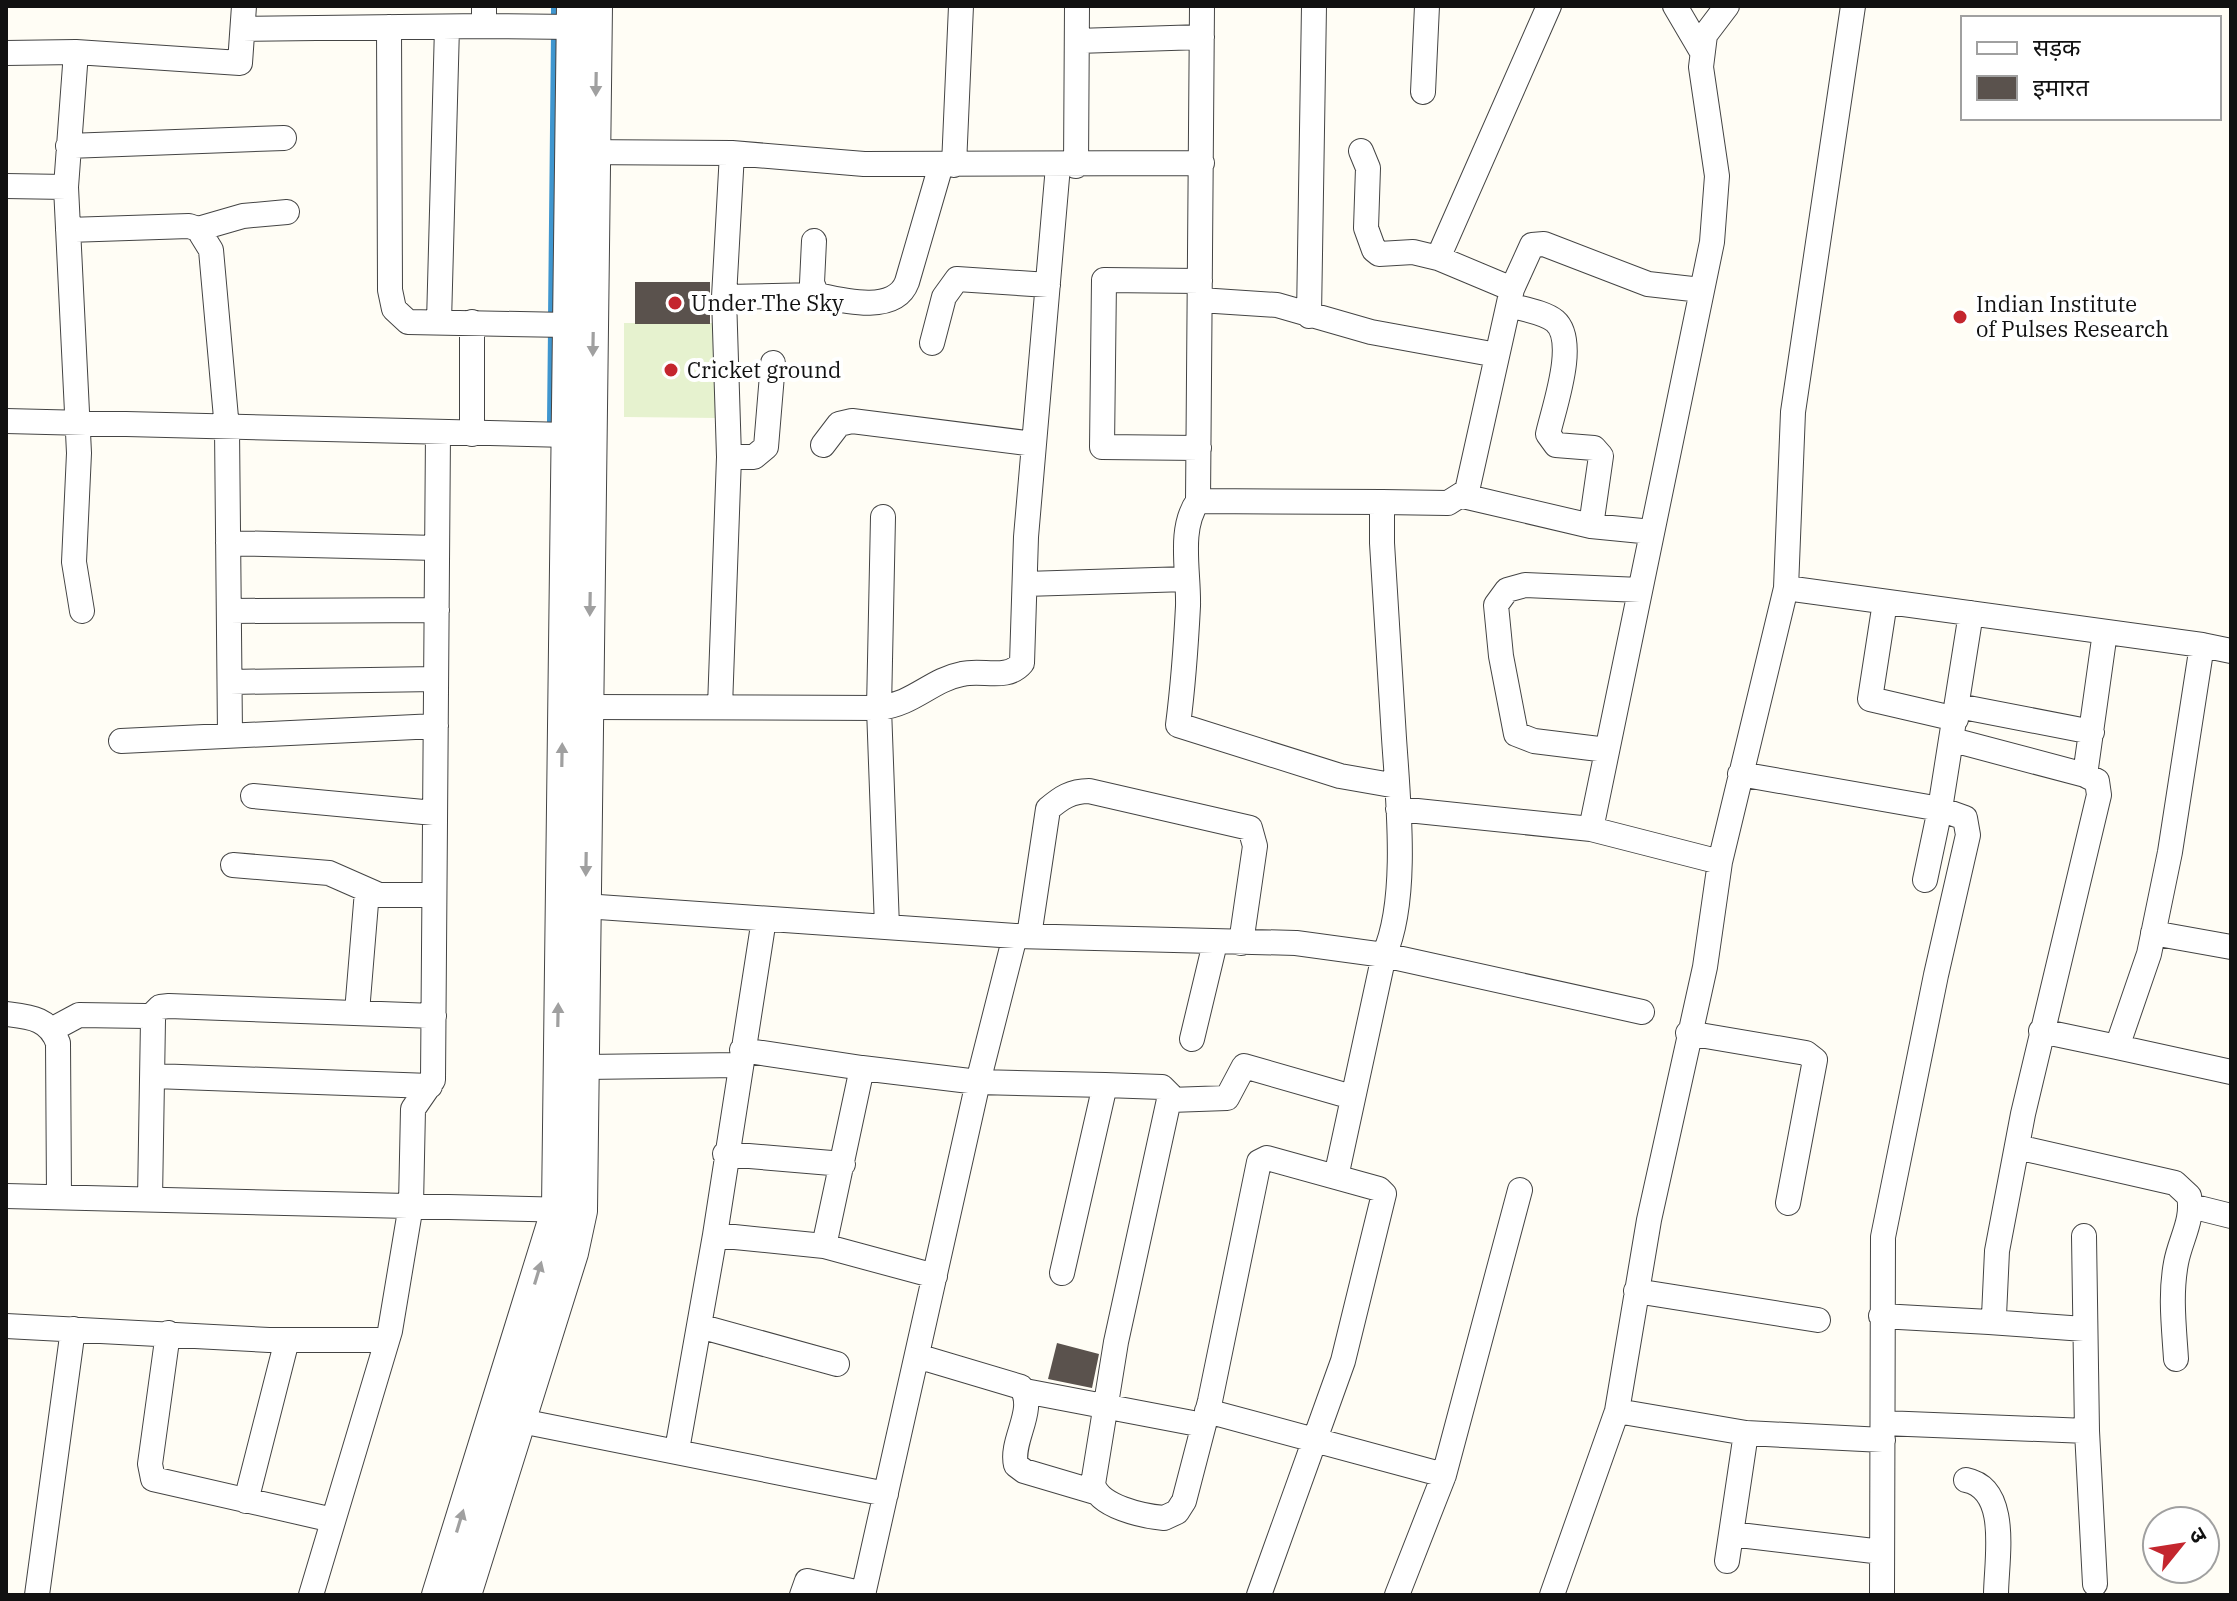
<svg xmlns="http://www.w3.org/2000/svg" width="2237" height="1601" font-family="'IBM Plex Serif','Noto Sans Devanagari',serif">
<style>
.pitch{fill:#e6f2cf}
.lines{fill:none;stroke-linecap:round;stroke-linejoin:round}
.stream{stroke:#3f96cf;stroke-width:6}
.building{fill:#5a524d}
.minor-casing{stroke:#444;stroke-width:26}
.tertiary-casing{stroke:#444;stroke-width:32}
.minor{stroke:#fff;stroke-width:24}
.tertiary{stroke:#fff;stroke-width:30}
.oneway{fill:#a0a0a0}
.poi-dot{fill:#c4262e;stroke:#fff;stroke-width:3}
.labels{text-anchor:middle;stroke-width:8;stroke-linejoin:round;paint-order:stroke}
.poi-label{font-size:22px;fill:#111;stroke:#fff;text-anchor:start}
</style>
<rect width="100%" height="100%" fill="#fffdf5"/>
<path class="pitch" d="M624,323h95l-1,95 -94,-1z"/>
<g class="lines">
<path class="stream" d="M554,22v-16
M551,318l3,-285
M550,421l1,-92"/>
</g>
<path class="building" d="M635,282h75v42h-75z
M1057,1343l42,11 -7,34 -44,-9z"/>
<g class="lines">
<defs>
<path id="minor" d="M484,6v20l88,1
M1675,6l27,46
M1853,6l-60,406 -7,176 416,57
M389,27l1,263 4,19 14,13 160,3
M243,29l241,-3
M1077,41l125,-4
M6,53l70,-1
M1423,92l4,-86
M68,146l216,-8
M1361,151l7,17 -2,60 8,22 5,4 34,-2 25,6 74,31
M577,152l155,1 132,11 338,-1
M954,165l7,-159
M1076,166l1,-160
M6,186l60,1
M198,229l45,-13 44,-4
M68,230l121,-4 9,3 13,21 16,179 3,305
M814,241l-2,42 5,12c27,6 78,19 90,-13l34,-117
M1438,258l111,-252
M724,297l93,-2
M1200,300l77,5 94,27 126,23
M1509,305c13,4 35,7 46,16 23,20 -1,86 -7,113l8,11 38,3 7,8 -10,70
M1309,316l5,-310
M439,322l8,-295
M472,322v112
M932,343l12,-46 13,-18 91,6
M6,421l561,14
M823,445l16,-21 13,-3 182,23
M1199,448l-97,-1 2,-167 96,1
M729,457h25l12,-10 7,-84
M1463,496l128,30 61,6
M1198,501l4,-495
M1382,502l66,1 19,-12 45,-202 20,-44 12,-1 104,40 53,6
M883,517l-4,191 8,219
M228,543l209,5
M1025,584l162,-5
M1885,602l-15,97 86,20
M82,611l-8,-49 5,-109 -13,-266 10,-135 164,11 4,-57
M229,611l208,-1
M2231,651l-29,-6 -32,207 -21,102 -32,93 114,25
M230,682l206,-3
M1958,706l134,26
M588,707l291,1c35,-4 52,-28 83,-34 21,-5 45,7 60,-11l4,-126 32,-371
M720,707l9,-250 -5,-160 8,-144
M1953,740l132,35
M121,741l315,-15
M1607,750l-73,-9 -18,-7 -15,-78 -5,-51 11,-15 18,-5 115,5
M1740,774l200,35 -15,71
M253,796l181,17
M1398,809l193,20 129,33
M1591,829l121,-587 5,-66 -16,-109 4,-32 22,-29
M233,865l96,8 50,22h54
M570,905l445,31 281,7 88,12 258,57
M2153,933l78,14
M1029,936l19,-127c13,-11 23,-18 41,-18l161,37 5,18 -14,97
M357,1012l10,-121
M6,1014c24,3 43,4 52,29l1,154
M150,1017l10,-10 9,-1 265,10
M53,1029l26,-14 67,1 7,4 -3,179
M2041,1031l76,16
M1688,1033l118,20 9,7 -27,143
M1192,1039l23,-96
M585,1067l154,-2
M862,1068l116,14 127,3 -43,188
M154,1076l276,10
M1105,1085l57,2 8,8 -54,247 -23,142c6,23 50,32 71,34l13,-6 7,-11 26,-100 49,-239 8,-4 112,31 5,5 -41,167 -84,234
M1170,1100l57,-2 17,-32 108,31
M2017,1147l158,36 14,13c5,24 -9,44 -13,67 -6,32 -2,64 0,96
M725,1154l118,10
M1336,1177l48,-222c25,-55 14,-156 10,-217 -4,-65 -8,-130 -12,-195v-41l-184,-1c-20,28 -9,71 -10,105 -2,39 -5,80 -10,119l162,51 57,10
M6,1196l565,14
M2191,1206l40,10
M715,1235l109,11 38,-178 -120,-18
M824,1246l111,30
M1636,1291l182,29
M1881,1316l108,6 5,-6 3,-65 26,-137 76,-319 -2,-14 -12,-6 20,-143
M1989,1322l95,7
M6,1326l263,14h118
M699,1326l138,38
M168,1333l-18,131 3,15 180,41
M917,1356l104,31c16,23 -11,53 -5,78l8,6 71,21
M1025,1391l178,34
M1207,1411l237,64
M1617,1411l129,22 137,7
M521,1421l365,73
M1883,1423l204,8 -3,-195
M2087,1431l8,153
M677,1450l38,-215 49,-316
M1966,1480c45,9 30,81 30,115
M246,1501l41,-161
M1731,1534l151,18
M1727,1561l19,-128
M37,1595l36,-266
M311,1595l79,-264 21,-126 2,-96 20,-29 5,-647
M802,1595l5,-14 57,13
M863,1595l115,-513 37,-146
M1397,1595l47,-120 76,-285
M1552,1595l65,-184 32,-191 56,-253 15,-105 66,-274
M1882,1595l1,-358 53,-262 32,-140 -3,-17 -25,-9 31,-196"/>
<path id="tertiary" d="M437,1595l120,-387 15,-1202
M466,1595l107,-342 9,-42 15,-1205"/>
</defs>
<use href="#minor" class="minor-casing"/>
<use href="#tertiary" class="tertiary-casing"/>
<use href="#minor" class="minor"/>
<use href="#tertiary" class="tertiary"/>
</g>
<defs><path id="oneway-solid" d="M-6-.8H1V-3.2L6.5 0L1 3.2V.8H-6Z" transform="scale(2)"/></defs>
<g class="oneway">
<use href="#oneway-solid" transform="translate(596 84) rotate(91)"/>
<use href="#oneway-solid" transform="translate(593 344) rotate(91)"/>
<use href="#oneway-solid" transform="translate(590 604) rotate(91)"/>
<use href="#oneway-solid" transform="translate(562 755) rotate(-89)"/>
<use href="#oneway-solid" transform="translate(586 864) rotate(91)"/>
<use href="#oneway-solid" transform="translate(558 1015) rotate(-89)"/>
<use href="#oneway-solid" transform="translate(538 1273) rotate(-73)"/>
<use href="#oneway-solid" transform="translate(460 1521) rotate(-73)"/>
</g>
<g class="poi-dot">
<circle cx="675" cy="303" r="8"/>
<circle cx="1960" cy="317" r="8"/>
<circle cx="671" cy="370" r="8"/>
</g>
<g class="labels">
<g class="poi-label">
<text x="691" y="311">Under The Sky</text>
<text x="1976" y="312">Indian Institute<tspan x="1976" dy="25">of Pulses Research</tspan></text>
<text x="687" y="378">Cricket ground</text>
</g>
</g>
<rect width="2237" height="1601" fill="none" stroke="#111111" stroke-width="16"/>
<rect x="1961" y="16" width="260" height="104" fill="#ffffff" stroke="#a0a0a0" stroke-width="2"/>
<rect x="1977" y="42" width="40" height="12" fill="#ffffff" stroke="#a0a0a0" stroke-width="2"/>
<text x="2033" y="56" font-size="24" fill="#111111">सड़क</text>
<rect x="1977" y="76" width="40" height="24" fill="#5a524d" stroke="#a0a0a0" stroke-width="2"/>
<text x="2033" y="96" font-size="24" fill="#111111">इमारत</text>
<g transform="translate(2181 1545) rotate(60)"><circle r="38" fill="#ffffff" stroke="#a0a0a0" stroke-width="2"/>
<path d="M0-6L14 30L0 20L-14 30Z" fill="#c4262e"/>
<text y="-12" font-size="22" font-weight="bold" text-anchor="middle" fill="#111111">उ</text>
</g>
</svg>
